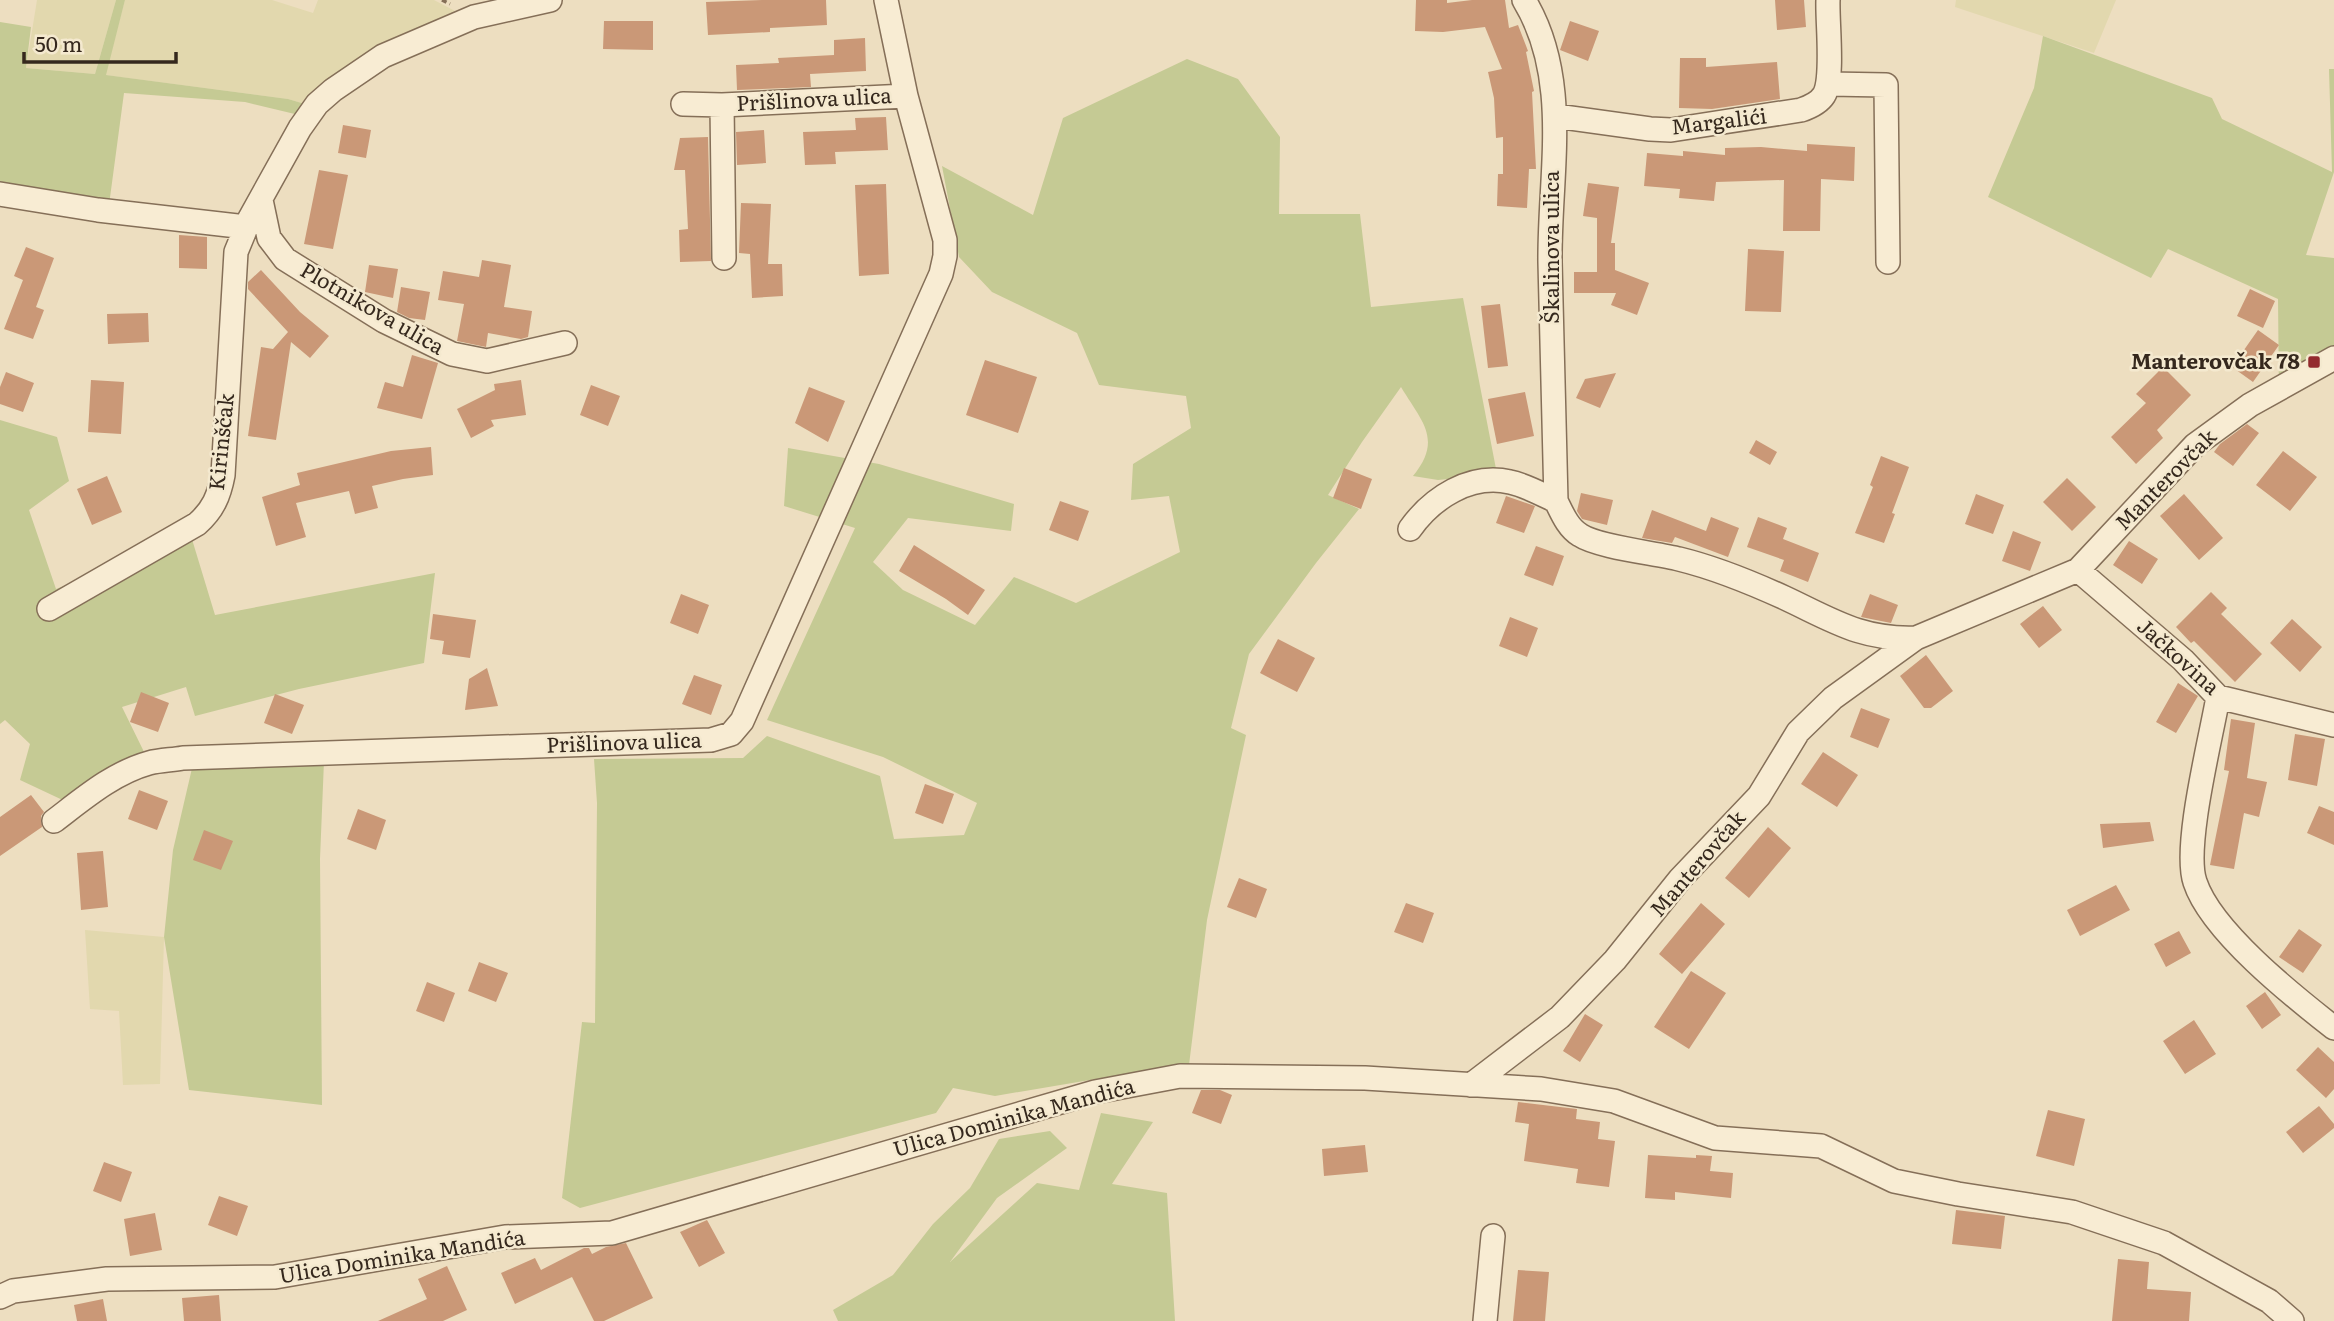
<svg xmlns="http://www.w3.org/2000/svg" width="2334" height="1321" font-family="Literata,serif">
<style>
.farmland{fill:#e2d8ae}
.green{fill:#c5ca94}
.building{fill:#ca9877}
.lines{fill:none;stroke-linecap:round;stroke-linejoin:round}
.minor-casing{stroke:#856f58;stroke-width:26}
.path{stroke:#856f58;stroke-width:3.5;stroke-dasharray:5 3.5;stroke-linecap:butt}
.minor{stroke:#f8ecd3;stroke-width:23}
.poi-dot{fill:#932a2d;stroke:#f4e9cf;stroke-width:2.5}
.labels{text-anchor:middle;stroke-width:5;stroke-linejoin:round;paint-order:stroke}
.street-label{font-size:21px;fill:#35281d;stroke:#f4e9cf}
.poi-label{font-size:21px;font-weight:bold;fill:#35281d;stroke:#f4e9cf;text-anchor:end}
</style>
<rect width="100%" height="100%" fill="#eddec0"/>
<path class="farmland" d="M37,0h79l-21,74 -69,-6z
M125,0h147l41,13 5,-13h116l23,12 -152,92 -17,-5 -183,-24z
M1956,0h160l-22,53 -139,-46z
M85,930l79,7 -4,147 -37,1 -4,-74 -29,-2z"/>
<path class="green" d="M116,0h9l-19,75 182,24 17,5 -6,11 -54,-13 -121,-9 -15,112 -109,-16v-167l31,5 -5,41 69,6z
M2043,36l169,62 10,21 110,53 -3,-103h5v103l-28,83 28,3v108l-55,30 -1,-97 -110,-50 -17,29 -163,-81 46,-109z
M1187,59l51,20 42,58 -1,77h81l11,93 92,-9 34,176 -59,6 -25,-4c30,-37 9,-54 -12,-89l-39,55 -34,53 31,14 -43,54 -67,91 -18,74 15,7 -39,185 -20,161 -26,-13 -166,28 -42,-8 -17,25 -356,95 -18,-10 20,-176 13,1 2,-220 -3,-44 149,-1 24,-22 113,40 14,63 70,-4 13,-32 -94,-46 -116,-37 88,-192 -71,-22 4,-58 91,16 135,40 -3,27 -103,-13 -35,44 30,28 72,35 39,-48 62,26 104,-51 -11,-56 -38,4 2,-36 58,-36 -5,-32 -87,-11 -22,-52 -85,-41 -33,-35 -17,-91 91,49 30,-97z
M0,420l57,17 12,44 -40,29 27,79 135,-53 24,79 220,-42 -11,90 -125,26 -104,27 -9,-29 -64,20 25,51 -78,45 -49,-23 10,-36 -25,-24 -5,4z
M324,761l-4,98 2,246 -133,-15 -25,-153 9,-87 20,-86z
M1101,1113l52,9 -41,62 55,9 8,128h-337l-5,-11 60,-35 40,-51 37,-36 29,-49 51,-8 17,17 -70,50 -47,64 87,-79 42,7z"/>
<path class="building" d="M762,0h64l1,25 -57,3v4l-62,3 -2,-33z
M1416,0h31v3l25,-3h33l4,28 9,-3 10,26 -2,1 8,39 -2,1 4,77h-7l-2,39 -30,-2 1,-32h5v-37l-7,1 -2,-40 -6,-26 14,-3 -17,-42 -42,5 -28,-1z
M1775,0h29l2,27 -29,3z
M604,21h49v29l-50,-1z
M1570,21l29,10 -11,30 -28,-11z
M865,38l1,33 -56,3 1,13 -74,3 -1,-25 43,-2 -1,-5 56,-3v-15z
M1680,58h26v9l71,-5 3,37 -68,10 -33,-1z
M886,117l2,33 -53,2 1,12 -31,1 -2,-33 53,-2 -1,-12z
M343,125l28,5 -5,28 -28,-5z
M764,130l2,33 -29,2 -1,-33z
M708,137l3,124 -31,1 -1,-32 9,-1 -3,-59h-11l6,-32z
M1807,144l48,3 -1,34 -33,-2 -1,52h-37l1,-51 -68,2 -2,19 -35,-3 1,-9 -36,-3 3,-33 36,3v-5l42,4v-7l36,-1 46,4z
M319,170l29,5 -15,74 -29,-5z
M1588,183l31,4 -8,56h4v27l34,13 -12,32 -26,-10 5,-12h-42v-21h23v-54l-14,-2z
M886,184l3,90 -30,2 -4,-91z
M741,203l30,1 -3,60h14l1,32 -31,2 -2,-44 -11,-1z
M179,235l28,2v32l-28,-1z
M26,247l28,11 -18,49 8,3 -11,29 -29,-10 19,-49 -9,-4z
M1748,249l36,2 -3,61 -36,-1z
M482,260l29,5 -7,42 28,4 -4,26 -7,2 -33,-6 -2,14 -29,-6 7,-37 -26,-4 5,-29 36,6z
M369,265l29,4 -5,29 -28,-6z
M261,270l39,42 29,24 -19,22 -19,-16 -15,98 -28,-4 13,-89 12,2 15,-17 -40,-43v-7z
M401,287l29,5 -5,28 -16,-2 -12,-6z
M2250,289l25,12 -12,27 -26,-12z
M1500,304l8,62 -20,2 -7,-62z
M148,313l1,29 -41,2 -1,-30z
M2258,330l21,15 -26,37 -21,-15z
M412,355l26,8 -16,56 -45,-11 8,-26 18,5z
M985,360l52,17 -19,56 -52,-18z
M2163,367l28,28 -34,35 6,8 -27,26 -25,-27 35,-34 -10,-9z
M6,372l28,11 -11,29 -23,-8v-17z
M1616,373l-16,35 -24,-10 9,-19z
M91,380l33,2 -3,52 -33,-2z
M521,380l5,35 -35,5 3,6 -23,12 -14,-29 38,-19 -1,-6z
M591,385l29,11 -12,30 -28,-11z
M809,387l36,14 -17,41 -33,-19z
M1525,392l9,44 -37,8 -9,-45z
M2247,424l12,9 -26,33 -19,-14 6,-8z
M1756,440l21,12 -7,13 -21,-12z
M431,447l2,28 -30,4 -31,7 6,22 -23,6 -6,-23 -53,12 10,34 -30,9 -14,-49 38,-12 -3,-12 94,-22z
M2283,451l34,26 -27,34 -34,-26z
M1881,456l28,11 -17,46 3,1 -11,29 -29,-10 18,-46 -3,-2z
M1344,468l28,11 -11,30 -28,-11z
M107,476l15,36 -30,13 -15,-36z
M2067,478l29,29 -24,24 -29,-29z
M1581,493l32,7 -6,25 -25,-6 -5,-8z
M1976,494l28,11 -11,29 -28,-10z
M2184,494l39,44 -24,22 -39,-44z
M1506,496l29,10 -11,27 -28,-10z
M1060,501l29,10 -11,30 -29,-11z
M1652,510l54,21 5,-14 28,11 -11,29 -53,-20 -3,6 -30,-5z
M1758,517l29,11 -4,11 36,14 -11,29 -28,-11 4,-11 -37,-13z
M2013,531l28,11 -11,29 -28,-10z
M2129,541l29,18 -16,25 -29,-19z
M914,545l71,45 -17,25 -22,-16 -47,-28z
M1536,546l28,10 -11,30 -29,-11z
M2211,592l16,16 -6,6 41,40 -27,28 -41,-41 -3,2 -15,-16z
M681,594l28,11 -11,29 -28,-11z
M1870,594l28,11 -7,18 -30,-6z
M2043,606l19,24 -23,18 -19,-24z
M433,614l43,6 -6,38 -28,-4 2,-13 -14,-2z
M1510,617l28,11 -11,29 -28,-11z
M2292,619l30,28 -22,25 -30,-29z
M1278,639l37,19 -18,34 -37,-19z
M1926,655l27,36 -22,17h-7l-24,-32z
M487,668l11,38 -33,4 4,-31z
M694,675l28,10 -11,30 -29,-11z
M2178,683l20,13 -22,37 -20,-11z
M141,692l28,11 -11,29 -28,-10z
M275,694l29,11 -12,29 -28,-11z
M1861,708l29,11 -12,29 -28,-11z
M2231,719l24,4 -8,55 20,4 -8,35 -15,-4 -10,56 -24,-4 19,-94 -5,-1z
M2295,734l30,5 -8,47 -29,-6z
M1823,752l35,23 -21,32 -36,-23z
M925,784l29,10 -11,30 -28,-11z
M139,790l29,11 -11,29 -29,-11z
M31,795l13,17 -3,4 1,11 -42,29v-39z
M2319,806l15,6v33l-27,-12z
M358,809l28,11 -10,30 -29,-11z
M2150,822l4,19 -51,7 -3,-24z
M1768,827l23,21 -42,50 -24,-20z
M204,830l29,11 -12,29 -28,-10z
M103,851l5,56 -27,3 -4,-57z
M1239,878l28,11 -11,29 -29,-11z
M2116,885l14,25 -50,26 -13,-26z
M1406,903l28,10 -11,30 -29,-11z
M1701,903l24,21 -43,50 -23,-20z
M2299,929l23,16 -19,28 -24,-16z
M2179,931l12,22 -25,14 -12,-23z
M479,962l29,11 -12,29 -28,-11z
M1691,971l35,22 -37,56 -35,-22z
M427,982l28,11 -11,29 -28,-11z
M2265,992l16,23 -19,14 -16,-23z
M1585,1014l18,11 -23,37 -17,-11z
M2194,1020l22,34 -31,20 -22,-33z
M2318,1047l16,15v27l-8,9 -30,-28z
M1201,1090h19l12,5 -11,29 -29,-11z
M1518,1102l59,7 -1,10 24,3 -2,17 17,2 -6,46 -33,-4 2,-14 -54,-8 5,-37 -14,-2z
M2319,1106l15,18v4l-31,25 -17,-21z
M2048,1110l37,9 -11,47 -38,-10z
M1365,1145l3,27 -44,4 -2,-27z
M1648,1155l48,3v-3l16,1 -2,15 23,2 -2,25 -56,-6v8l-30,-2z
M104,1162l28,10 -11,30 -28,-11z
M219,1196l29,10 -11,30 -29,-11z
M1956,1210l49,6 -4,33 -49,-5z
M155,1213l7,37 -32,6 -6,-37z
M707,1220l18,33 -26,14 -19,-35z
M626,1243l27,55 -49,23h-10l-22,-44 -57,27 -14,-31 34,-15 6,12 43,-22h5l3,6 14,-7z
M2118,1259l31,3 -2,27 44,3 -2,29h-77z
M447,1266l20,44 -24,11h-65l49,-22 -9,-20z
M1518,1270l31,2 -4,49h-32z
M219,1295l2,26h-37l-2,-23z
M103,1299l4,22h-30l-3,-16z"/>
<g class="lines">
<defs>
<path id="minor" d="M1524,0c48,79 25,174 26,262l6,239c6,12 12,27 24,34 18,12 75,18 99,24 37,9 71,23 106,39 47,22 76,42 131,40
M1829,84l57,1 2,177
M683,104l39,1 184,-9
M722,105l2,153
M1556,116l94,13 21,1 130,-20c9,-3 18,-7 23,-15 10,-17 3,-73 4,-95
M0,194l98,16 148,17
M261,200l8,38 16,21 99,62 68,33 35,7 78,-18
M1410,529c22,-31 60,-56 100,-47 15,3 31,12 46,19
M2078,570l105,90 35,37 116,28
M49,609l148,-85c16,-14 22,-28 26,-49l13,-223 14,-34 50,-90 17,-24 16,-14 50,-34 91,-39 76,-17
M2218,697c-7,41 -35,150 -23,185 16,49 98,114 139,146
M54,821c29,-22 59,-48 95,-58 11,-3 23,-3 34,-5l528,-18 20,-6 11,-13 199,-447 4,-18v-16l-39,-144 -20,-96
M1471,1085l89,-68 55,-57 65,-81 79,-83 39,-64 35,-34 83,-60 162,-68 117,-125 55,-40 84,-47
M0,1297l13,-6 94,-12 168,-2 230,-40 107,-4 483,-141 85,-16 185,2 176,11 73,12 101,37 106,8 73,35 64,13 114,18 92,31 105,58 23,20
M1485,1321l8,-85"/>
</defs>
<use href="#minor" class="minor-casing"/>
<path class="path" d="M442,0l8,4"/>
<use href="#minor" class="minor"/>
</g>
<rect class="poi-dot" x="2307" y="355" width="14" height="14" rx="3.5"/>
<g class="labels">
<g class="street-label">
<text transform="translate(814 100) rotate(-3)" y="7">Prišlinova ulica</text>
<text transform="translate(1719 122) rotate(-7)" y="7">Margalići</text>
<text transform="translate(1552 247) rotate(-90)" y="7">Škalinova ulica</text>
<text transform="translate(372 309) rotate(30)" y="7">Plotnikova ulica</text>
<text transform="translate(222 442) rotate(-84)" y="7">Kirinščak</text>
<text transform="translate(2166 480) rotate(-45)" y="7">Manterovčak</text>
<text transform="translate(2178 657) rotate(42)" y="7">Jačkovina</text>
<text transform="translate(624 743) rotate(-2)" y="7">Prišlinova ulica</text>
<text transform="translate(1698 864) rotate(-49)" y="7">Manterovčak</text>
<text transform="translate(1014 1118) rotate(-15)" y="7">Ulica Dominika Mandića</text>
<text transform="translate(402 1257) rotate(-9)" y="7">Ulica Dominika Mandića</text>
</g>
<g class="poi-label">
<text x="2300" y="369">Manterovčak 78</text>
</g>
</g>
<path d="M24 52v10h152v-10" fill="none" stroke="#35281d" stroke-width="3.5"/>
<text x="35" y="52" font-size="21" fill="#35281d" stroke="#f4e9cf" stroke-width="5" paint-order="stroke">50 m</text>
</svg>
